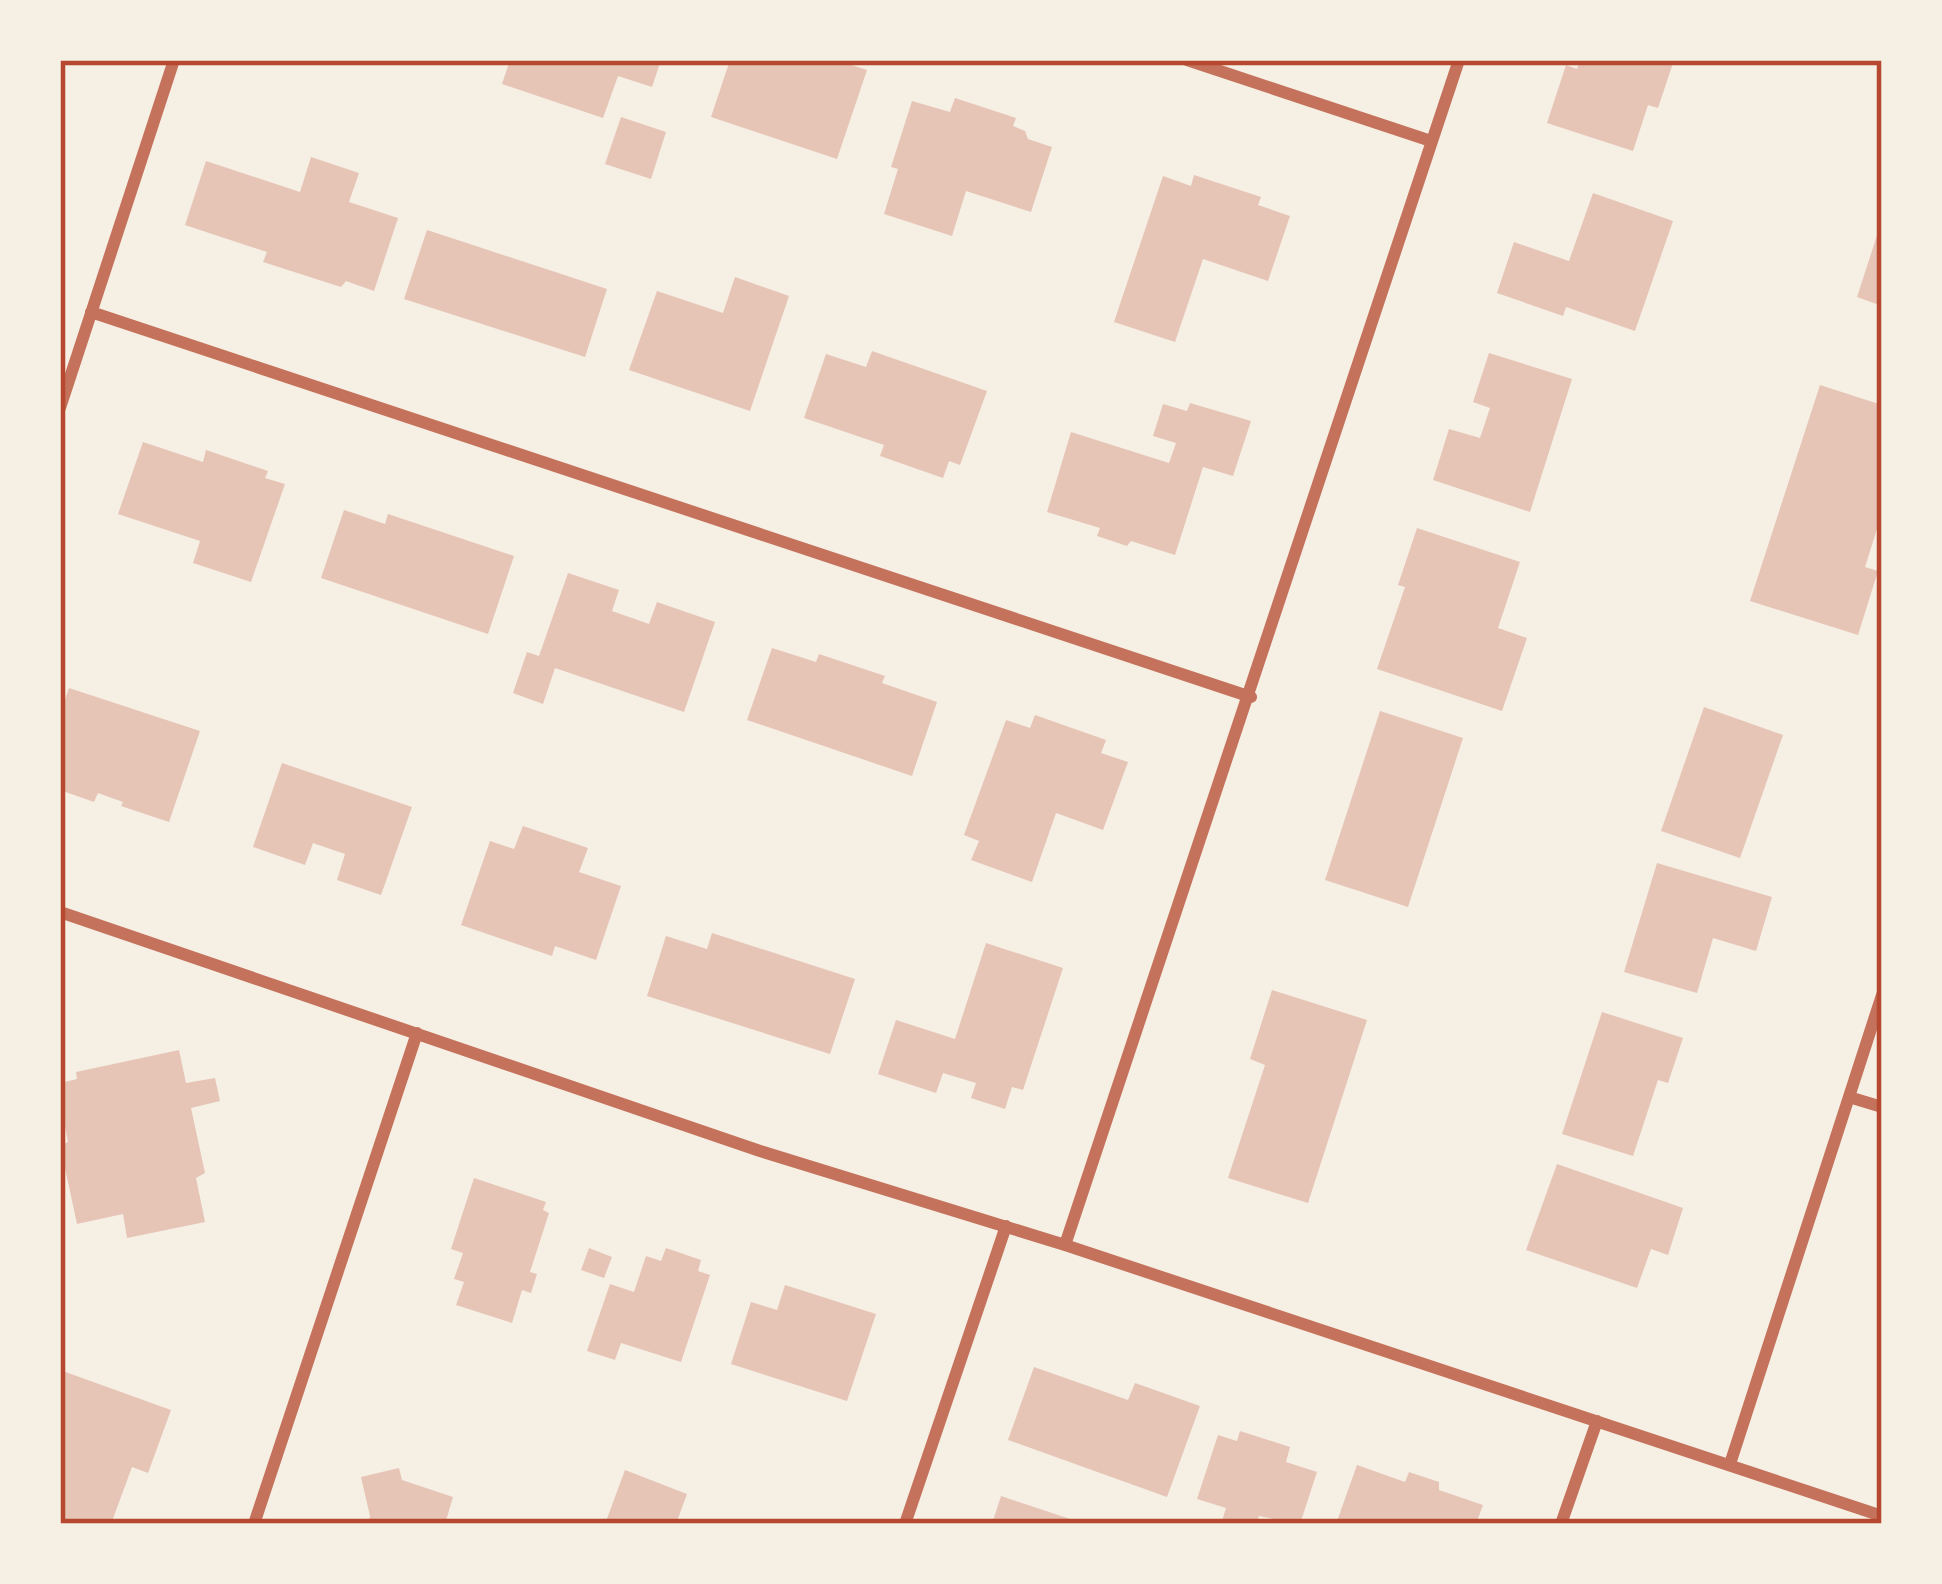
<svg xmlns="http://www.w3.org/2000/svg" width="1942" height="1584" font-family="Quicksand,sans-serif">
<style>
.building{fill:#e6c5b7}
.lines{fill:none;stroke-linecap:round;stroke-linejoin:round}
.minor{stroke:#c5725c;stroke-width:12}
.neatline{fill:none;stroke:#b5482f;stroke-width:4.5}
</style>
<rect width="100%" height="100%" fill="#f6efe4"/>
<path class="building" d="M510,60h151l-9,27 -34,-11 -15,42 -101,-34z
M730,60h106l31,10 -30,89 -126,-42z
M1580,60h94l-16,48 -10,-3 -15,46 -86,-28 19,-58 11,4z
M955,98l61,20 -3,8 12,5 3,8 24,8 -21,65 -65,-21 -14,45 -68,-22 14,-45 -7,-2 21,-66 38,11z
M621,117l45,15 -15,47 -46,-15z
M311,157l48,16 -10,29 49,16 -24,73 -28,-10 -5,6 -78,-25 4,-10 -82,-27 21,-64 94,31z
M1194,175l67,22 -3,8 32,11 -22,65 -65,-22 -28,83 -61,-20 49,-146 28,10z
M1593,193l80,28 -38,110 -69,-24 -3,9 -66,-23 17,-51 55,19z
M1881,223h1v83l-25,-9z
M427,230l180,59 -22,68 -181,-58z
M735,277l54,19 -39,115 -121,-41 28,-79 66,22z
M872,351l115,40 -27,74 -11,-4 -6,17 -63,-22 4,-11 -80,-27 22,-64 40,13z
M1489,353l83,26 -42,133 -97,-32 16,-51 31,9 10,-30 -17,-6z
M1820,385l62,20v108l-17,54 13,4 -20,64 -108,-34z
M1190,403l61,18 -18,55 -30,-9 -28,88 -44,-14 -4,5 -30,-10 3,-8 -53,-16 24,-80 98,31 7,-20 -23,-7 10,-32 24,7z
M143,442l60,20 3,-12 62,21 -3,7 20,6 -34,98 -58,-19 7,-22 -82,-27z
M344,510l41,14 3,-10 126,42 -26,78 -167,-56z
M1417,528l103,34 -22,66 29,10 -25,73 -125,-42 28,-82 -7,-2z
M568,573l51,17 -7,21 37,13 8,-22 58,20 -31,90 -129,-44 -12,36 -30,-11 14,-41 12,4z
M772,648l44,14 3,-8 66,22 -3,7 55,19 -25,74 -165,-56z
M69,688l131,43 -31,91 -48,-16 2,-4 -25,-9 -4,9 -34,-12v-76z
M1704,707l79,28 -43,123 -79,-27z
M1380,711l83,27 -55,169 -83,-27z
M1035,715l71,25 -5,13 27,9 -25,68 -47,-17 -24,69 -61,-22 8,-19 -15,-6 42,-115 24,8z
M282,763l130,44 -31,88 -44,-15 8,-26 -32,-11 -8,22 -52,-18z
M523,826l65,22 -9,24 42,14 -25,74 -41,-14 -3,10 -91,-31 29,-84 24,8z
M1657,863l115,34 -16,54 -43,-13 -16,55 -73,-21z
M712,933l143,46 -25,75 -183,-58 19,-60 41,13z
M986,943l77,25 -40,122 -11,-3 -7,22 -34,-11 5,-15 -33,-10 -7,20 -58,-19 18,-54 59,19z
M1272,990l95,30 -59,183 -80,-25 37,-113 -15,-6z
M1602,1012l81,26 -15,45 -10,-3 -25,76 -71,-22z
M179,1050l7,33 29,-5 5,23 -29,7 14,65 -9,5 9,44 -78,16 -4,-24 -46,10 -17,-79 8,-3 -3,-16 -5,1v-44l17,-4 -1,-7z
M1557,1164l126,44 -15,47 -17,-6 -14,39 -111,-38z
M474,1178l72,24 -3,8 6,3 -19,59 7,2 -6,19 -9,-3 -10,33 -56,-18 8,-23 -10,-3 9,-26 -12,-4z
M589,1248l23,9 -8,21 -23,-8z
M666,1248l35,12 -3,11 12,4 -29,87 -60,-19 -6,17 -28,-9 23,-67 24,8 12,-36 15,5z
M785,1285l91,29 -29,87 -116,-37 20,-62 26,8z
M1034,1367l94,33 7,-17 65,23 -33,91 -159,-57z
M60,1370l111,40 -23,63 -16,-6 -21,57h-51z
M1240,1431l50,16 -4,15 31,10 -17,52 -41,-8 -3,8h-24l-10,-3 4,-13 -29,-9 21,-64 19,6z
M1357,1465l48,17 4,-10 30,10v8l44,15 -7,19h-140z
M399,1468l3,12 51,17 -8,27h-77l2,-8 -9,-39z
M625,1470l62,24 -11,30h-71z
M1001,1496l81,27v1h-90z"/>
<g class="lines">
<path class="minor" d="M1187,60l244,81
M91,312l1160,385
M60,408l114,-348
M60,912l700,239 305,94 817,271
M1849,1097l33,10
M1065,1245l394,-1185
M1730,1464l152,-469
M254,1524l163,-491
M905,1524l101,-298
M1561,1524l36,-103"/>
</g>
<rect width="1942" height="1584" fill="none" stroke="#f6efe4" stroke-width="126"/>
<rect x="63" y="63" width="1816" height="1458" class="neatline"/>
</svg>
